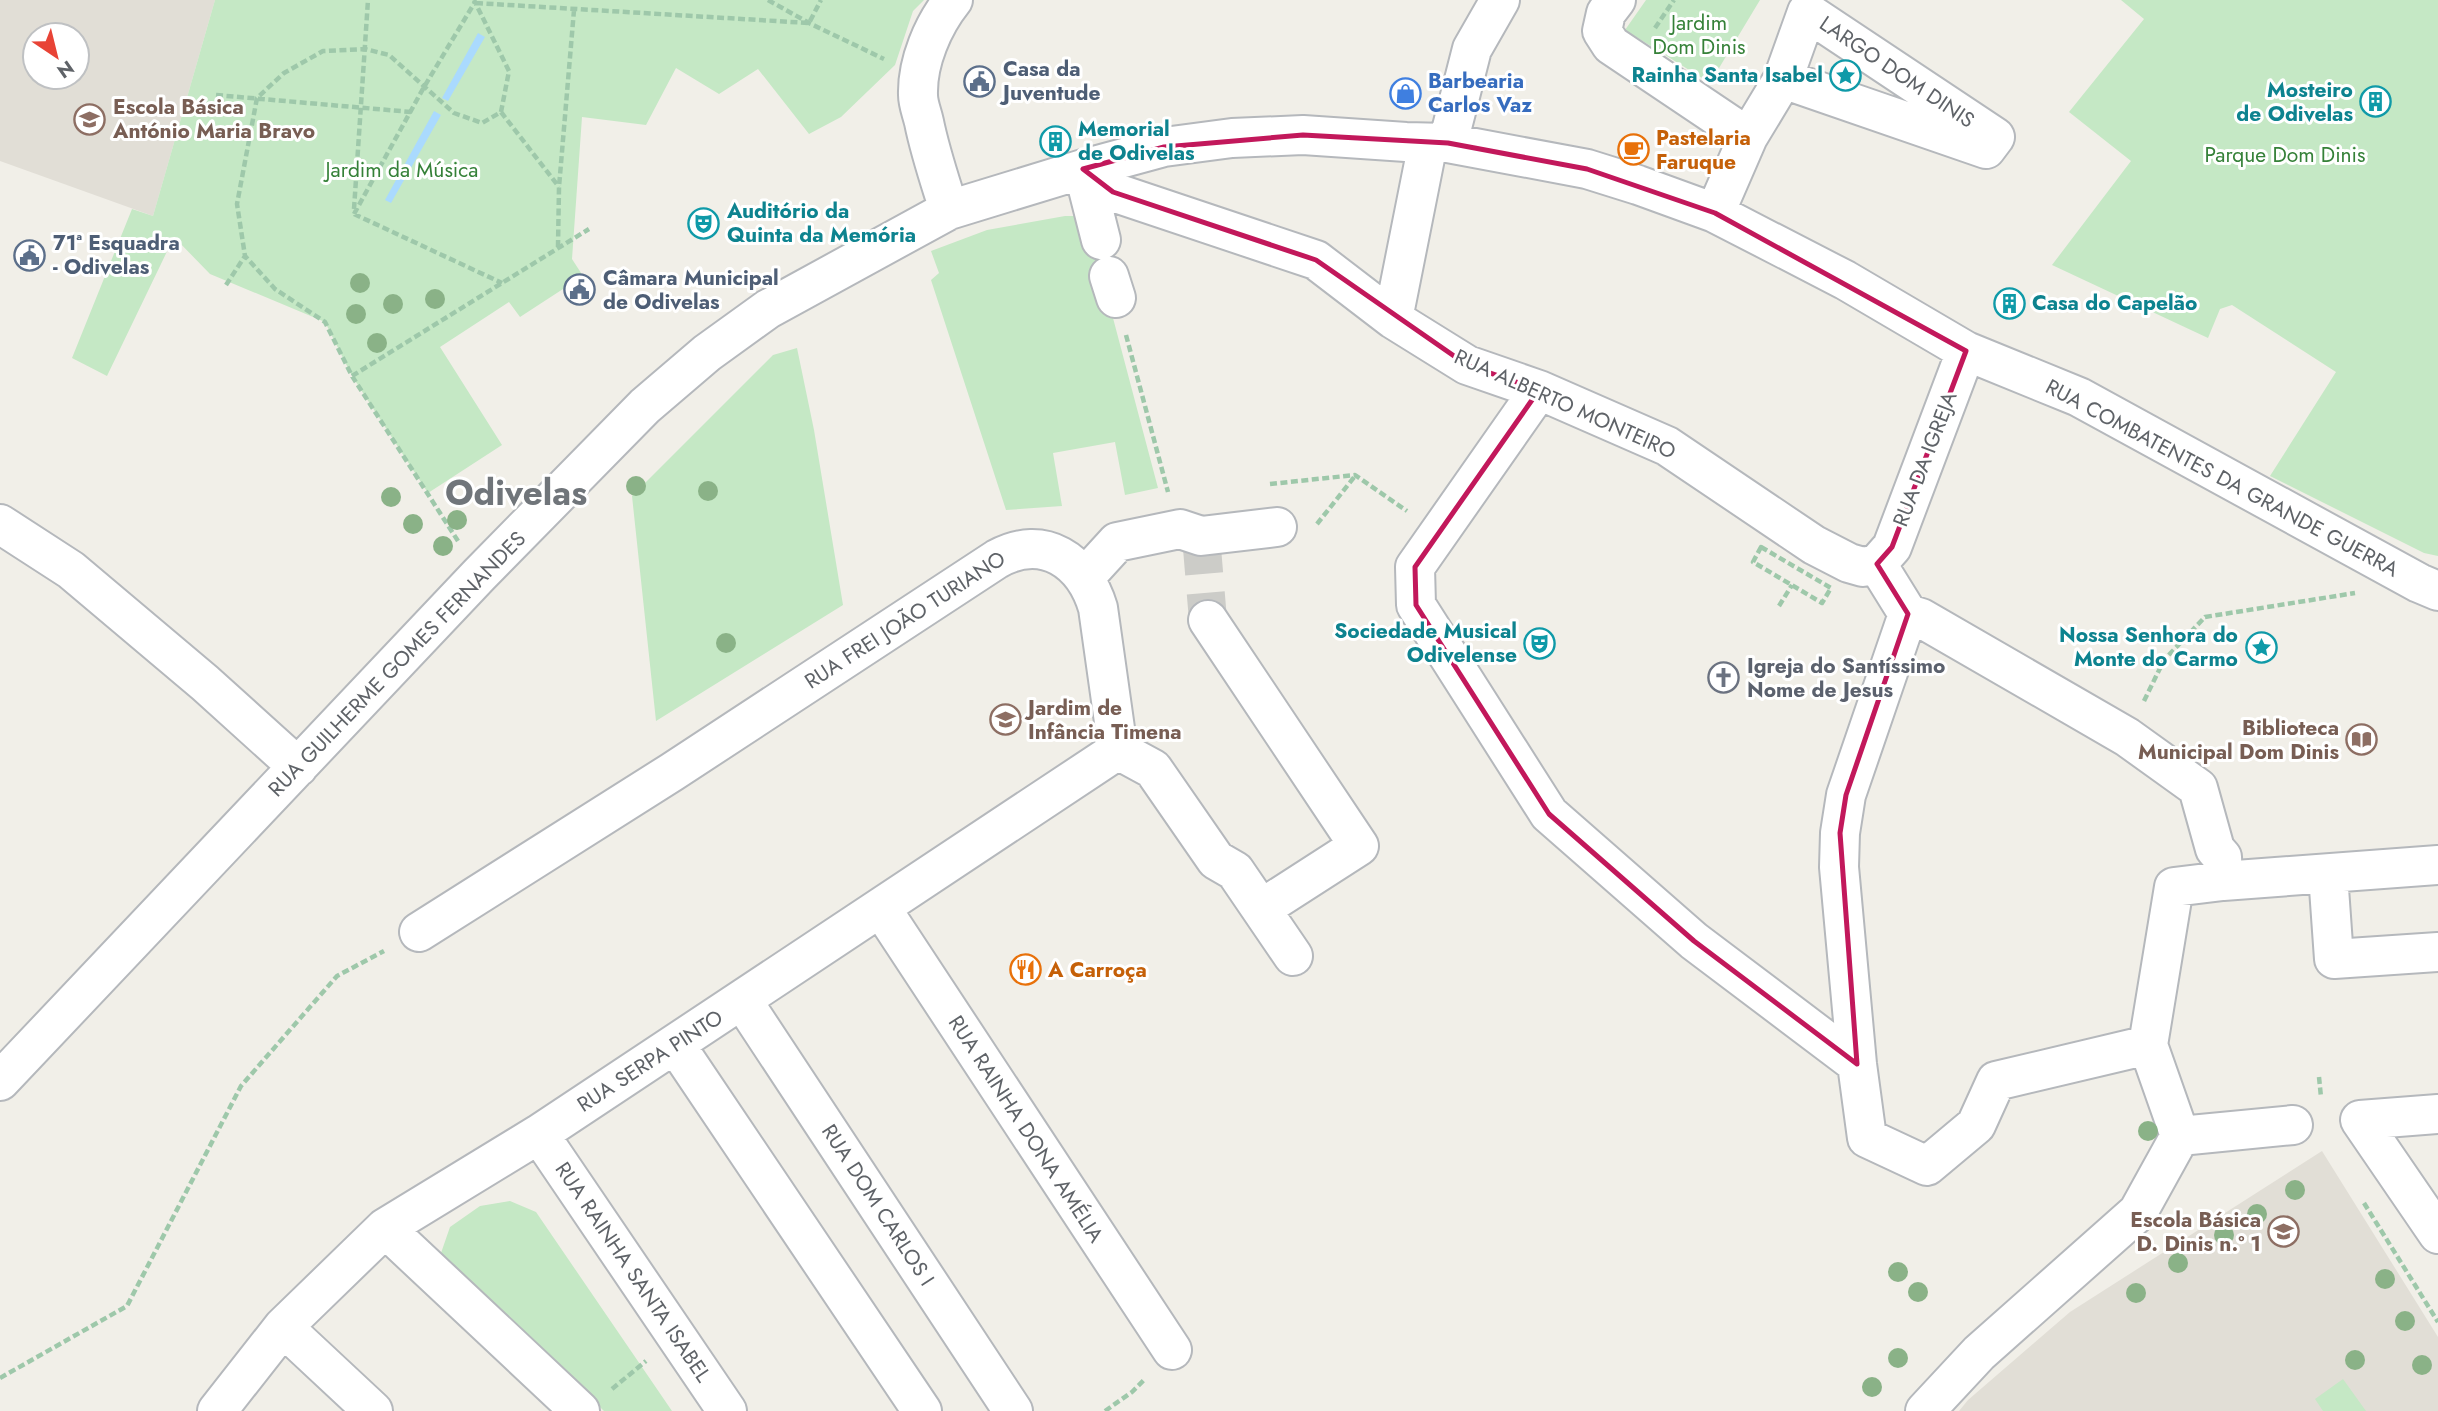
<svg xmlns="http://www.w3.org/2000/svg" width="2438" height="1411" font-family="Jost,sans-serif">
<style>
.education{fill:#e1ded6;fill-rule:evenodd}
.green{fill:#c5e8c5}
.water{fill:#aadafe}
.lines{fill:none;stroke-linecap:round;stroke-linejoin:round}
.minor-tunnel{stroke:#ccccc8;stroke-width:38;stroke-dasharray:38 19;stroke-linecap:butt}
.minor-casing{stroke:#b5b8bc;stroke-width:42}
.path{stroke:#9ec8aa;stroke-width:4.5;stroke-dasharray:7 3.5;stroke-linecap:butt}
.minor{stroke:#fff;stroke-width:38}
.tree{fill:#8ab287}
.marked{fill:none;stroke:#c2185b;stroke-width:5;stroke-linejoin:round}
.labels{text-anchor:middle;stroke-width:6;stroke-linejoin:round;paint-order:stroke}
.park-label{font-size:21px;fill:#358138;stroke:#fff}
.service-label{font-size:21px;font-weight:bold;fill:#4e5e75;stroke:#fff;text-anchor:start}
.street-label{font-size:21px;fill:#5f6368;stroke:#fff}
.culture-label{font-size:21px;font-weight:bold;fill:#0d838f;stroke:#fff;text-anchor:end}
.shop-label{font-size:21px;font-weight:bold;fill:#366cbe;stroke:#fff;text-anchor:start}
.education-label{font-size:21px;font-weight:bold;fill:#785e54;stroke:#fff;text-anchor:start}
.food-label{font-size:21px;font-weight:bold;fill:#c56008;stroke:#fff;text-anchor:start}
.worship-label{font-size:21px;font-weight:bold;fill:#5b616d;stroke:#fff;text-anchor:start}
.town-label{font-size:35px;font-weight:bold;fill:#70757a;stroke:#fff}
</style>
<rect width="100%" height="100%" fill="#f1efe8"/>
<path class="education" d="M0,0h215l-62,216 -153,-55zM35,35h42v42h-42z
M2322,1151l116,186v74h-479l9,-11 102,-88z"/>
<path class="green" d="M215,0h709l-11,11 -18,54 -54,52 -32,17 -51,-65 -39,25 -43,-26 -30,57 -64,-8 -10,142 11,17 -63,41 -11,-15 -69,45 62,98 -74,48 -76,-117 -27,-54 -115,-48 -36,-37 -67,139 -35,-18 60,-149 21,7z
M1646,0h114l-50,83 -85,-53z
M2121,0h317v556l-14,-3 -154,-77 66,-104 -104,-67 -12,4 -12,29 -156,-73 79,-104 -62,-49 75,-93z
M1065,216h21l72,272 -33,7 -10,-53 -62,11 9,53 -56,4 -75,-230 8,-7 -8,-22 56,-21z
M797,348l17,82 29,175 -187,116 -24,-225 141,-141z
M510,1201l26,11 136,199h-68l-163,-158 9,-26 30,-21z
M2343,1379l23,32h-43l-8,-12z"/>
<path class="water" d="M478,33l7,4 -37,64 -6,-3z
M434,111l7,4 -50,88 -6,-3z"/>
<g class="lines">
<path class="minor-tunnel" d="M1201,536l7,84"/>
<defs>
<path id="minor" d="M1616,0l-10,13 -4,18 9,14 137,92
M1448,143l24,-94 28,-49
M1083,169l30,23 203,68 77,59 74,46 72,25 128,56 147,99 35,18 14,4 14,-3 31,50
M1083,169l18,71
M949,210c-9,-29 -19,-58 -25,-88 -2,-9 -6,-18 -6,-27 -1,-33 15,-70 35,-95
M1715,213l33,-76 35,-58 24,-67 188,125 -9,12 -203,-70
M1109,276l7,22
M1393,319l35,-176
M1539,390l-124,177 1,38 133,209 145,127 163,123
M0,524l71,46 134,113 93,84
M1877,564l15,-17 74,-196
M1085,577l32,-35 63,-13 21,7 76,-9
M1908,614l-62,181 -6,38 -1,34 18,197 10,74 60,28 49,-41 20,-44 152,-36
M1908,614l13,4 206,119 71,51 17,61 7,8 1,24
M1208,620l151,226 -98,63
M1118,750l35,19 63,91 19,11 58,85
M2328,874l6,85 104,-7
M881,908l291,442
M419,932l253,-160 325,-213c47,-26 87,2 101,49l20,142
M742,1000l271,411
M675,1044l247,367
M0,1081l479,-506 166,-169 62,-53 61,-44 181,-99 134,-41 81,-22 68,-9 71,-3 103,7 42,1 139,26 51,16 77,28 130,67 121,71 113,46 340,186 19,8
M2438,1114l-78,6 78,114
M539,1134l188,277
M2180,1136l113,-11
M385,1228l195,183
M283,1327l90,84
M217,1411l66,-84 102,-99 154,-94 579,-384
M1925,1411l54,-58 159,-141 42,-76 -32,-91 26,-158 49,-6 215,-16"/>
</defs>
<use href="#minor" class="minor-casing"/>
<path class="path" d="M768,0l41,23 75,36
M476,3l333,20 12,-23
M1655,28l19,-28
M216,95l195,17
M501,112l58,75
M354,209l14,-209
M354,214l70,-127 51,-85
M354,214l148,69
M558,247l1,-60 15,-177
M226,285l19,-29
M1126,335l42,157
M352,376l237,-147
M1270,484l85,-9 52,36
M1317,524l38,-48
M458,541l-106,-165 -27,-54 -50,-33 -30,-33 -8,-52 20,-106 27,-25 39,-22 42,-2 24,6 65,58 28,10 19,-11 8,-41 -35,-71
M1761,547l70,41 -9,15 -69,-41z
M1779,606l13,-21
M2144,701l20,-41 41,-43 150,-24
M2319,1077l2,20
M2364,1203l74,119
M0,1378l127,-72 114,-220 96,-110 47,-25
M612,1389l34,-28
M1105,1411l27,-19 13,-13"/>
<use href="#minor" class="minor"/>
</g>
<g class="tree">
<circle cx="360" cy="283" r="10"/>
<circle cx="435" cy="299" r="10"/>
<circle cx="393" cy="304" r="10"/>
<circle cx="356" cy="314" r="10"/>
<circle cx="377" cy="343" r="10"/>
<circle cx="636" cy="486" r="10"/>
<circle cx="708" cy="491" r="10"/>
<circle cx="391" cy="497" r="10"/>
<circle cx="457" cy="520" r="10"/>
<circle cx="413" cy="524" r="10"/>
<circle cx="443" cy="546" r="10"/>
<circle cx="726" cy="643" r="10"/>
<circle cx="2148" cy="1131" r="10"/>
<circle cx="2295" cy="1190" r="10"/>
<circle cx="2257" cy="1214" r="10"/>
<circle cx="2224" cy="1235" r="10"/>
<circle cx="2178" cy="1263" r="10"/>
<circle cx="1898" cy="1272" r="10"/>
<circle cx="2385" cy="1279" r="10"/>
<circle cx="1918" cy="1292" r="10"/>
<circle cx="2136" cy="1293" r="10"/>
<circle cx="2405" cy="1321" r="10"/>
<circle cx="1898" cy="1358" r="10"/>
<circle cx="2355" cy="1360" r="10"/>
<circle cx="2422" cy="1365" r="10"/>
<circle cx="1872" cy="1387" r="10"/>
</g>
<path class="marked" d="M1303,135l145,8 139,26 128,44 251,138 -74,196 -15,17 31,50 -62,181 -6,38 17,231 -163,-123 -145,-127 -133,-209 -1,-38 124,-177 -72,-25 -151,-105 -203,-68 -30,-23 81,-22z"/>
<defs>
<symbol id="sight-ring" viewBox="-11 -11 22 22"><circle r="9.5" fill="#fff" stroke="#0f9aa8" stroke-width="1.5"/><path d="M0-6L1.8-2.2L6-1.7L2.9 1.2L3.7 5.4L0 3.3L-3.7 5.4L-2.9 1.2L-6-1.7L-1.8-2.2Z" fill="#0f9aa8"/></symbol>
<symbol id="civic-ring" viewBox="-11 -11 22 22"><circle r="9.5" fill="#fff" stroke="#5c6f8a" stroke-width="1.5"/><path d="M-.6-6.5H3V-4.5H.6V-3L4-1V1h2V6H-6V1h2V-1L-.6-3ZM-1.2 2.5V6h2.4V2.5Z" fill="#5c6f8a"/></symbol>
<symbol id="shop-ring" viewBox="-11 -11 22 22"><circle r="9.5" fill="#fff" stroke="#3f7fe0" stroke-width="1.5"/><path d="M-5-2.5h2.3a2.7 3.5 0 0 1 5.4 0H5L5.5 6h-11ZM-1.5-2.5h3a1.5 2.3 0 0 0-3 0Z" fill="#3f7fe0"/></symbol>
<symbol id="building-ring" viewBox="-11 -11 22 22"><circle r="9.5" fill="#fff" stroke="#0f9aa8" stroke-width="1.5"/><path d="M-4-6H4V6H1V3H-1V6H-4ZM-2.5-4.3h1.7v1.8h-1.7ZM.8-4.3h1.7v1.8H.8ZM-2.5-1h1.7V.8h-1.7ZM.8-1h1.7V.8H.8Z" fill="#0f9aa8"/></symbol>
<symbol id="school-ring" viewBox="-11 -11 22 22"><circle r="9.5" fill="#fff" stroke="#8d6e63" stroke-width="1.5"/><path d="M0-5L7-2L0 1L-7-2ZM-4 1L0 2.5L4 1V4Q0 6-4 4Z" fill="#8d6e63"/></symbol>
<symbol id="cafe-ring" viewBox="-11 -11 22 22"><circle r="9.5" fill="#fff" stroke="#e8710a" stroke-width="1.5"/><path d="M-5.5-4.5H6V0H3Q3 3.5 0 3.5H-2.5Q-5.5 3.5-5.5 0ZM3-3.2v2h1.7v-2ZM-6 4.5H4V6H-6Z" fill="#e8710a"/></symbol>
<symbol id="theatre-ring" viewBox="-11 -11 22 22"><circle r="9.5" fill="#fff" stroke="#0f9aa8" stroke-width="1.5"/><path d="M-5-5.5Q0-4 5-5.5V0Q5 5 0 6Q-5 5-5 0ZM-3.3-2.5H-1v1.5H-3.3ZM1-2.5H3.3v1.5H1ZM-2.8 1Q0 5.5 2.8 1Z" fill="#0f9aa8"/></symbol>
<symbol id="church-ring" viewBox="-11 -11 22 22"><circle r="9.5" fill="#fff" stroke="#6b7280" stroke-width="1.5"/><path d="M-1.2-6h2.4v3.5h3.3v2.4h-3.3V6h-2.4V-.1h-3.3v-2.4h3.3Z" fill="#6b7280"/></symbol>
<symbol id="library-ring" viewBox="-11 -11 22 22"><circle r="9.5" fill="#fff" stroke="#8d6e63" stroke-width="1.5"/><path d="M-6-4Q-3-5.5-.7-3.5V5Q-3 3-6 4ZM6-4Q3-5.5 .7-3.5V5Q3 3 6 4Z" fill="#8d6e63"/></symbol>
<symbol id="restaurant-ring" viewBox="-11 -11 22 22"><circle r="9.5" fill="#fff" stroke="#e8710a" stroke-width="1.5"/><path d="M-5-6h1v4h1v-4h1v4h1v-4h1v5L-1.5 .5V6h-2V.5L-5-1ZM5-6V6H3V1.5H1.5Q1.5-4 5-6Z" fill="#e8710a"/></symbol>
</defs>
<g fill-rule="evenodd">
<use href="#sight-ring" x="1828" y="58" width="35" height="35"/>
<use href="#civic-ring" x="962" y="64" width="35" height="35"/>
<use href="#shop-ring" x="1388" y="76" width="35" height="35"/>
<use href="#building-ring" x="2358" y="84" width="35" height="35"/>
<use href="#school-ring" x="72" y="102" width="35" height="35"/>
<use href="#building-ring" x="1038" y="124" width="35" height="35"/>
<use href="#cafe-ring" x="1616" y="132" width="35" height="35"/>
<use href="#theatre-ring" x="686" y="206" width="35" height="35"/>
<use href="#civic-ring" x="12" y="238" width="35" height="35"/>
<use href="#civic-ring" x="562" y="272" width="35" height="35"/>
<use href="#building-ring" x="1992" y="286" width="35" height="35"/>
<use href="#theatre-ring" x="1522" y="626" width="35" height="35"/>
<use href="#sight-ring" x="2244" y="630" width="35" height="35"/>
<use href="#church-ring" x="1706" y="660" width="35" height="35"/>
<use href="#school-ring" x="988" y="702" width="35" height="35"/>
<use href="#library-ring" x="2344" y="722" width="35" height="35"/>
<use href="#restaurant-ring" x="1008" y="952" width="35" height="35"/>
<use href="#school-ring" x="2266" y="1214" width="35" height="35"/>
</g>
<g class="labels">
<g class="park-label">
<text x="1699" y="30">Jardim<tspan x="1699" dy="24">Dom Dinis</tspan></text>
<text x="2285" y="162">Parque Dom Dinis</text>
<text x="402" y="177">Jardim da Música</text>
</g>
<g class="service-label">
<text x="1003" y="76">Casa da<tspan x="1003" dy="24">Juventude</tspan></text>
<text x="53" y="250">71ª Esquadra<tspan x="53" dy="24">- Odivelas</tspan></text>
<text x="603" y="285">Câmara Municipal<tspan x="603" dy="24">de Odivelas</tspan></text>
</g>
<g class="street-label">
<text transform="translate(1897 72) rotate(34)" y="7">LARGO DOM DINIS</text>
<text transform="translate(1565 404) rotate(24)" y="7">RUA ALBERTO MONTEIRO</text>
<text transform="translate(1925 459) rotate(-69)" y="7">RUA DA IGREJA</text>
<text transform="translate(2222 478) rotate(28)" y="7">RUA COMBATENTES DA GRANDE GUERRA</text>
<text transform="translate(905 620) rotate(-33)" y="7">RUA FREI JOÃO TURIANO</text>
<text transform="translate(397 664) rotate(-46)" y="7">RUA GUILHERME GOMES FERNANDES</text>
<text transform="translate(650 1061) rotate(-33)" y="7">RUA SERPA PINTO</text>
<text transform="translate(1026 1129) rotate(57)" y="7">RUA RAINHA DONA AMÉLIA</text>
<text transform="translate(878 1205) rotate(57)" y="7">RUA DOM CARLOS I</text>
<text transform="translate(633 1272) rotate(56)" y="7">RUA RAINHA SANTA ISABEL</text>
</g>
<g class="culture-label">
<text x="1823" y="82">Rainha Santa Isabel</text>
<text x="2353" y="97">Mosteiro<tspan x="2353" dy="24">de Odivelas</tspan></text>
<text x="1078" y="136" text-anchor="start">Memorial<tspan x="1078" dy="24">de Odivelas</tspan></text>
<text x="727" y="218" text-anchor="start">Auditório da<tspan x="727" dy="24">Quinta da Memória</tspan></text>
<text x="2032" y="310" text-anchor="start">Casa do Capelão</text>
<text x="1517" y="638">Sociedade Musical<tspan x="1517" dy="24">Odivelense</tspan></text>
<text x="2238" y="642">Nossa Senhora do<tspan x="2238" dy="24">Monte do Carmo</tspan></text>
</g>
<g class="shop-label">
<text x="1428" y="88">Barbearia<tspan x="1428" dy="24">Carlos Vaz</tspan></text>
</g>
<g class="education-label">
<text x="113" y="114">Escola Básica<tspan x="113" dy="24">António Maria Bravo</tspan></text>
<text x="1028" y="715">Jardim de<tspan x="1028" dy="24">Infância Timena</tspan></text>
<text x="2339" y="735" text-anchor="end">Biblioteca<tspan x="2339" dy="24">Municipal Dom Dinis</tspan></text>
<text x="2261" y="1227" text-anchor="end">Escola Básica<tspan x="2261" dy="24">D. Dinis n.º 1</tspan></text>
</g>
<g class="food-label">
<text x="1656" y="145">Pastelaria<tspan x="1656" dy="24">Faruque</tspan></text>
<text x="1048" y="977">A Carroça</text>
</g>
<g class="worship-label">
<text x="1747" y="673">Igreja do Santíssimo<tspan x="1747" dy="24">Nome de Jesus</tspan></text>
</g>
<g class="town-label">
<text x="516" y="505">Odivelas</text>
</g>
</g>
<g transform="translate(56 56) rotate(145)"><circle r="33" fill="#ffffff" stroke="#bfc1c3" stroke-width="2"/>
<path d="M0-5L12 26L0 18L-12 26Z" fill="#e84336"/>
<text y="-10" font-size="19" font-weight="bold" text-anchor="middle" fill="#5f6368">N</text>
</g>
</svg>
